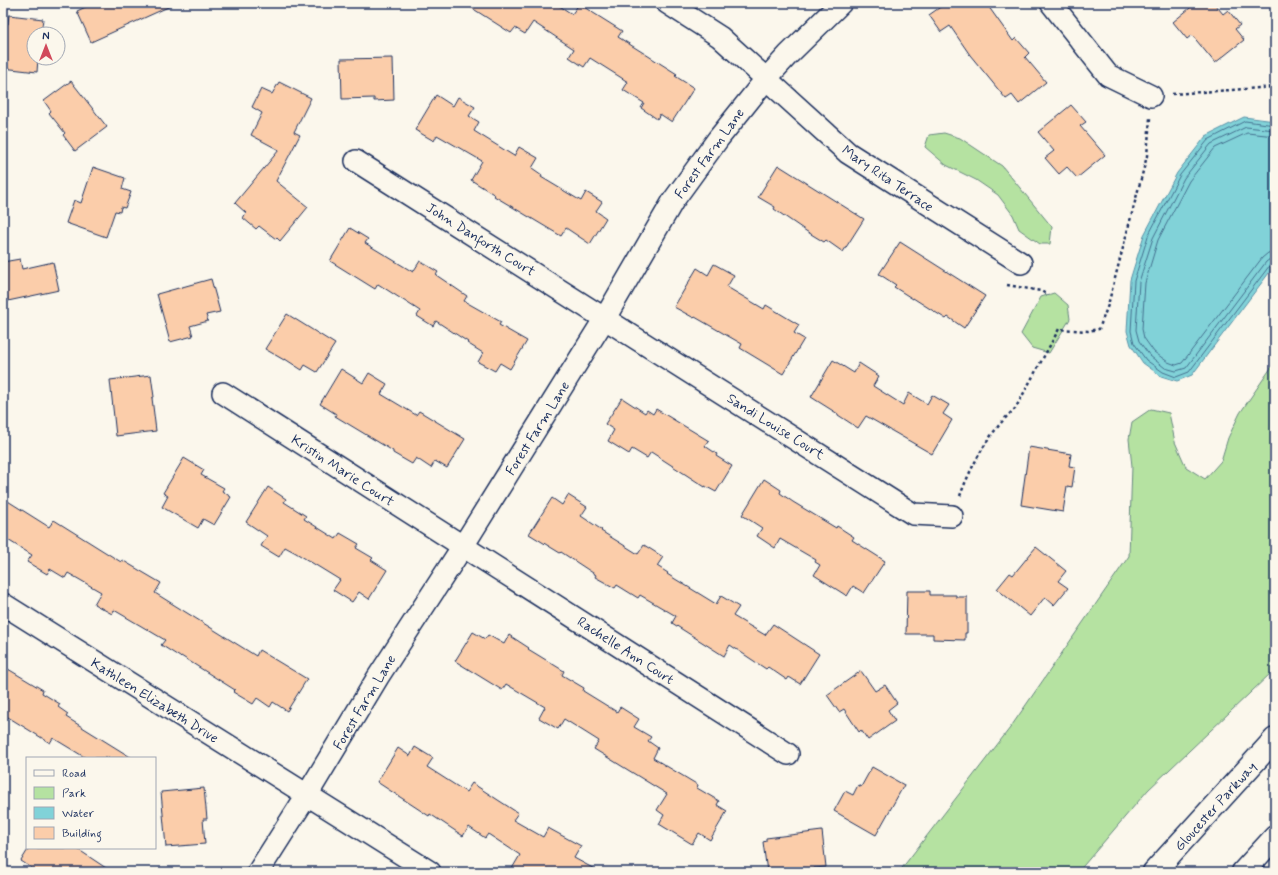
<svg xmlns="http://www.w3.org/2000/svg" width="1278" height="875" font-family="Mynerve,sans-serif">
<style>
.green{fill:#b5e2a1;stroke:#688880}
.water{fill:#81d2d8;stroke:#5891a7}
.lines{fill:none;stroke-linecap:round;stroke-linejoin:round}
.shore{stroke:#44708f;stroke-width:1}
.building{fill:#fbcdaa;stroke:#1b2f5e}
.minor-casing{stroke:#1b2f5e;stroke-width:24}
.secondary-casing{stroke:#1b2f5e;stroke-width:25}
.path{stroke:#1b2f5e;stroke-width:2.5;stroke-dasharray:3 3;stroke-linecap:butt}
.minor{stroke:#fbf7ec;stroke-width:21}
.secondary{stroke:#fbf7ec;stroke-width:22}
.labels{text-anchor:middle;stroke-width:4;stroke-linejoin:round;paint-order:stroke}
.street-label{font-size:14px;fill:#1b2f5e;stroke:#fbf7ec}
</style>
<rect width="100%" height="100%" fill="#fbf7ec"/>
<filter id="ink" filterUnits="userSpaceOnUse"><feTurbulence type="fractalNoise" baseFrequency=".025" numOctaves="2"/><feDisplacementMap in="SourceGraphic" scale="8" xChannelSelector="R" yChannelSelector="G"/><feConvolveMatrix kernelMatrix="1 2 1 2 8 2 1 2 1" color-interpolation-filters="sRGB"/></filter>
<g filter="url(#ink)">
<path class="green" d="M944,133l16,5 42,28 50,61 -2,17h-10l-21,-15 -6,-14 -15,-20 -22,-15 -30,-15 -21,-18 4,-12z
M1054,293l14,12 2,14 -21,34 -17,-5 -11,-14 20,-37z
M1275,362v305l-4,6 -123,117 -70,82h-179l111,-144 119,-172 3,-90 -3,-27 3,-17 19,-13 18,4 6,29 11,25 19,12 16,-18 7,-23 12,-25z"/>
<path class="water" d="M1244,117l31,4v144l-83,110 -15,6 -16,-5 -18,-13 -12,-18 -4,-14 3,-51 14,-45 33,-62 29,-37z"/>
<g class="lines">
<path class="shore" d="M1275,125l-30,-4 -37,19 -28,35 -32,61 -14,45 -3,50 3,12 12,17 17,12 13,5 13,-5 81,-107 5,-2
M1275,130l-29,-3 -35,17 -27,34 -31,60 -14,44 -3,48 3,11 11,15 15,12 11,3 10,-3 80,-106 4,-3 5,-1
M1275,136l-28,-3 -32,15 -26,33 -31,59 -13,43 -3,46 2,9 10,14 14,10 8,3 6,-2 80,-105 6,-5 7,-1"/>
</g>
<path class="building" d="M94,3h83l-86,39 -14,-31z
M464,3h91l17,11 7,-10 43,27 -4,6 59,37 -2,2 19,12 -22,34 -12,-8 -3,5 -16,-11 3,-5 -21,-13 5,-8 -38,-24 -6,9 -15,-10 5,-8 -41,-27 -8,12 -10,-6 -4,5z
M946,3h40l27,38 3,-3 13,15 -4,4 21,25 -27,22 -7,-9 -6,4 -36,-44 -20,-29 -9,6 -12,-17z
M1196,3h18l9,11 5,-4 12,15 -5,4 9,11 -29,23 -23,-28 -5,4 -14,-17z
M9,15l34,4 -2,15h-7v24h4l-1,14 -34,-4v-21l3,-23h2z
M393,58l1,42 -20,1v-3l-32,1 -1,-40z
M71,81l36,46 -32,24 -12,-16 2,-2 -16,-20 2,-2 -7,-10z
M279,82l32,16 -17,34 6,3 -24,46 32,26 -28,34 -3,-3 -1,1 -17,-13 -3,3 -13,-11 3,-5 -11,-10 44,-53 -28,-15 11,-22 -10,-6 9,-18 11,5z
M436,95l17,11 5,-9 17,10 -6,9 10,6 -5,9 40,25 5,-9 19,11 -6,10 10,7 -1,2 40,24 5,-9 16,10 -6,9 10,7 -16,26 -24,-16 -5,8 -67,-40 1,-1 -24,-15 11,-19 -45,-26 -3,6 -19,-11z
M1071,105l15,17 -6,4 25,29 -28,23 -10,-11 -8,7 -14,-16 9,-7 -16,-19z
M778,165l86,54 -21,33 -17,-12 -2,2 -18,-11 -32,-22 1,-2 -17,-10z
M93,167l32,11 -3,11 9,3 -6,16 -4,-1 -1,5 -5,-1 -9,26 -40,-14 8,-23 7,3z
M350,228l18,11 -3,4 48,29 7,-11 18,11 -2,3 31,21 -3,5 37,21 -2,3 28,16 -17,28 -10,-6 -5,8 -17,-9 5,-9 -16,-10 1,-1 -32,-21 -3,5 -16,-10 3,-5 -42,-27 -3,5 -45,-28z
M900,242l85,54 -21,32 -16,-11 -2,2 -33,-21v1l-19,-12 2,-2 -17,-11z
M20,259l2,10 31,-7 6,28 -51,11 -5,-22v-17z
M714,264l20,11 -7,12 37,22 2,-4 33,20 -5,8 10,6 -21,35 -43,-26 2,-4 -47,-27 -1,1 -20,-11 23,-39 11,7z
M211,279l9,33 -14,3 2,6 -18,5 3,10 -23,6 -13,-48z
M287,314l48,30 -18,28 -12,-7 -3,5 -17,-11 -1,1 -19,-11z
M833,360l21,13 5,-10 20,13 -6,10 30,19 6,-12 18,11 5,-9 17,10 -6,9 9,6 -20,34 -66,-38 -8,12 -20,-13v-1l-27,-17z
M341,369l22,14 6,-10 18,11 -6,10 35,21 3,-4 46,28 -18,29 -12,-7 -4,7 -15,-10 -4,6 -19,-11v-2l-58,-35 1,-2 -16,-10z
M151,375l3,22 -2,1 4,33 -40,5 -6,-56z
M622,398l23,15 2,-3 6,4 3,-5 53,32 -4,5 12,8 -1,2 16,10 -16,26 -11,-6v1l-54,-35 -4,6 -15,-9 -3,5 -21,-13 6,-11 -9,-6z
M1029,447l42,7 -2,12 6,1 -3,20 -5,-1 -4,26 -42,-7z
M184,458l20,12 -3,5 23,13 -2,3 9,6 -17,28 -11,-6 -5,9 -36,-21 6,-11 -5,-3z
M764,479l17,11 -1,3 13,9 43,26 1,-2 17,11 -2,3 33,21 -21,32 -11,-7 -6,10 -33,-21 6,-10 -5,-3 1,-2 -36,-21 -5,9 -18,-12 5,-8 -20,-13z
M268,487l18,12 -2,3 22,14 -2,3 32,20 4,-6 19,11 -3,4 17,10 -2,2 16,10 -18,29 -10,-7 -7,10 -19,-12 7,-10 -44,-27 -11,-6 -6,10 -18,-11 6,-10 -21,-14z
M568,495l19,12 -6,9 21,14 -1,1 37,23 6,-9 19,12 -6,9 11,7 -1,1 49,30 5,-8 18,11 -6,9 32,19 8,-11 46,30 -19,30 -11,-7 -2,3 -19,-13 -2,2 -36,-24 -6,11 -52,-33 4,-7 -36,-21 -2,3 -21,-13 -2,3 -20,-11 1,-2 -35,-23 -1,1 -31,-19 23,-36 10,7z
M3,498l46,29 5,-7 67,42 1,-2 39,23 -6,10 101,63 3,-6 48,29 -20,32 -14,-9 -3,5 -13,-9 -4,6 -20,-12 2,-2 -54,-34 -1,1 -19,-12 4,-5 -51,-30 -2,4 -18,-10 7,-12 -33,-19 -3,5 -15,-9 -3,5 -20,-12 5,-7 -29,-18z
M1036,547l30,24 -8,10 10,7 -14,17 -9,-8 -15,19 -33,-27 13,-16 3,2z
M907,591h23v4h26v2h11v36h-2v7l-32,-1v-5h-27z
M473,632l12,7 3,-4 16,9 5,-9 20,13 -1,1 36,22 -2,4 22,13 -1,3 34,21 3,-5 19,12 -5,8 17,10 -3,4 10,7 -5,10 45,27 -1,3 22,13 -2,4 10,6 -17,29 -11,-7 -7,11 -33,-20 5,-9 -7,-5 10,-16 -73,-45 5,-8 -35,-22 -6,10 -19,-11 6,-11 -39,-23 -4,6 -47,-29z
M3,666l40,24 -1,3 18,11 -2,3 10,7 -2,3 66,41h-46l-33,-20 -3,5 -47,-29z
M861,671l14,20 10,-6 12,18 -9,7 7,11 -27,19 -7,-10 -2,2 -15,-23 -5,3 -12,-17z
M415,747l18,11 -6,9 39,25 6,-9 46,30 -5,7 30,17 5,-9 33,18 -7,12 26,14h-90l10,-17 -32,-21 -3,4 -16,-11 -6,9 -33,-22 -1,2 -52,-34 21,-34 12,8z
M872,767l32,18 -28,50 -42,-24 11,-20 8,4 5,-10 3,2z
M204,788l3,31h-4l2,25 -39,3 -5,-55z
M822,831l4,36 -12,1v4h-47l-4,-30 3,-1v-3z
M29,848h47l36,24h-74l-17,-11z"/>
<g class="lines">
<defs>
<path id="minor" d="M667,3l53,34 128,116 173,110
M1051,3l57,72 43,21
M356,161l557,353 39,2
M223,393l565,361
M3,604l427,268
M258,872l49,-77 71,-118 85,-131 142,-228 68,-117 45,-62 48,-60 22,-24 53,-52"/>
<path id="secondary" d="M1154,872l121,-133
M1243,872l32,-35"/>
</defs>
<use href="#minor" class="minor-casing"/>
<use href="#secondary" class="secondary-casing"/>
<path class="path" d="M1172,94l103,-7
M1007,285l34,6 7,4
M960,496c11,-30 30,-66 55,-87l44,-80 29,2 11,-2 9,-24 39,-149 3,-38"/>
<use href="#minor" class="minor"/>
<use href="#secondary" class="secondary"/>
</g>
</g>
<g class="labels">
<g class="street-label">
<text transform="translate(709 153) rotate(-54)" y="5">Forest Farm Lane</text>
<text transform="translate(888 178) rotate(34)" y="5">Mary Rita Terrace</text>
<text transform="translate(481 239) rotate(32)" y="5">John Danforth Court</text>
<text transform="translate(776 426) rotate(32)" y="5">Sandi Louise Court</text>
<text transform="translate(537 428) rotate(-58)" y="5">Forest Farm Lane</text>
<text transform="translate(343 470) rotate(33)" y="5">Kristin Marie Court</text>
<text transform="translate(626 650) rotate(33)" y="5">Rachelle Ann Court</text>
<text transform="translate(155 700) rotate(32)" y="5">Kathleen Elizabeth Drive</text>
<text transform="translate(364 702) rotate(-59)" y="5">Forest Farm Lane</text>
<text transform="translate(1215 806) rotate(-48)" y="5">Gloucester Parkway</text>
</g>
</g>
<rect width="1278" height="875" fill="none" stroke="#fbf7ec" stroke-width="16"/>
<rect x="8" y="8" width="1262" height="859" fill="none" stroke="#1b2f5e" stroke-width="1.5" filter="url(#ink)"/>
<rect x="26" y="757" width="130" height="92" fill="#fbf7ec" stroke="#a1a7b3"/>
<rect x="34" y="770" width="20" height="6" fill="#fbf7ec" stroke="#a1a7b3"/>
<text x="62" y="777" font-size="12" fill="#1b2f5e">Road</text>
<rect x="34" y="787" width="20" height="12" fill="#b5e2a1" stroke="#a1a7b3"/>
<text x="62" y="797" font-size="12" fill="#1b2f5e">Park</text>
<rect x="34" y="807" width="20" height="12" fill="#81d2d8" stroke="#a1a7b3"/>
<text x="62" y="817" font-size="12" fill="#1b2f5e">Water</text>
<rect x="34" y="827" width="20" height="12" fill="#fbcdaa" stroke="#a1a7b3"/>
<text x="62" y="837" font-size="12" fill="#1b2f5e">Building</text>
<g transform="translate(46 46)"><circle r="19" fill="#fbf7ec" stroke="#a1a7b3"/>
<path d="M0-3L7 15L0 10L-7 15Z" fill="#d1495b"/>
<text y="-6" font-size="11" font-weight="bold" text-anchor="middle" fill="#1b2f5e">N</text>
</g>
</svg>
